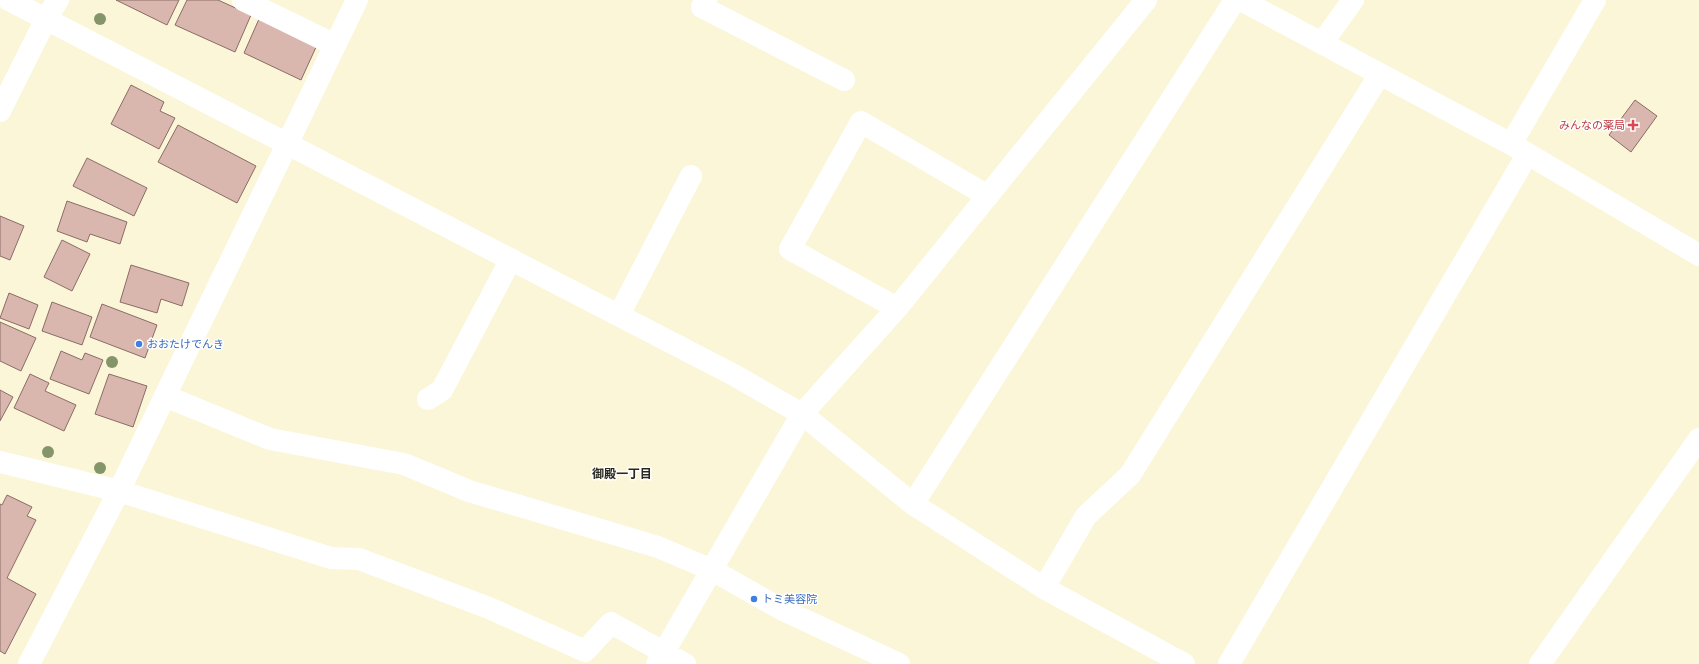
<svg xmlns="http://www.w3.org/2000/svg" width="1699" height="664" font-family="Quicksand,'Noto Sans JP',sans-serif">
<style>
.building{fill:#d9b7af;stroke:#8b6c66}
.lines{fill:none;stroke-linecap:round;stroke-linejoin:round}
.minor{stroke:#fff;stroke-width:22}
.tree{fill:#849569}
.health-dot{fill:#e0444e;stroke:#fff;stroke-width:1.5}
.shop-dot{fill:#3f7fe0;stroke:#fff;stroke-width:1.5}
.labels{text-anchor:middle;stroke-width:3;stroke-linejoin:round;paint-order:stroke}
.health-label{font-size:11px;fill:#be3a42;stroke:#fff;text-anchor:end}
.shop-label{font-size:11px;fill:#366cbe;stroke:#fff;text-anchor:start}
.neighbourhood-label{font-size:12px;font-weight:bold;fill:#2a281c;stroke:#fff}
</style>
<rect width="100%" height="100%" fill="#fbf6d7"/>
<path class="building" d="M116,0h63l-12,25z
M187,0h31l33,15 -16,37 -60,-27z
M259,19l58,26 -16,35 -57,-27z
M131,85l33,17 -4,9 15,7 -16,31 -48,-25z
M1635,100l22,16 -26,36 -22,-17z
M178,125l78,41 -19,37 -79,-41z
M87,158l60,30 -13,28 -61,-30z
M67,201l60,21 -7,22 -30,-10 -3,8 -30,-11z
M0,216l24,10 -14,34 -10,-4z
M62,240l28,14 -18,37 -28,-14z
M131,265l58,18 -7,23 -21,-7 -4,14 -37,-11z
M9,293l29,12 -9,24 -29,-11z
M52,302l40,15 -10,28 -40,-14z
M102,304l55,21 -12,33 -55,-21z
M0,322l36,16 -15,33 -21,-10z
M61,351l21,9 3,-7 18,7 -14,34 -39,-15z
M30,374l19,9 -4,8 31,14 -12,26 -50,-23z
M109,374l38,12 -14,41 -38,-13z
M0,390l13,7 -13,24z
M7,495l25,12 -5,9 9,4 -29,58 29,16 -31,60 -5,-3v-147l2,1z"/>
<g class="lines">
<path class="minor" d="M9,0l725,375 68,39 111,90 131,84 140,76
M243,0l92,45
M706,0l-4,7 142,73
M1241,0l270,144 188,111
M1322,43l31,-43
M0,111l46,-92 12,-19
M1511,144l84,-144
M897,308l-107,-59 71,-127 127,74
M619,315l72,-139
M165,396l105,43 134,25 65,27 189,56 54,23 69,39 118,55
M428,399l14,-9 69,-131
M0,462l119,29 212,67 28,1 130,49 96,43 26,-28 74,41
M913,504l322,-504
M1044,588l42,-72 44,-41 250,-401
M29,664l90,-173 238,-491
M657,664l145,-250 95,-106 249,-308
M1229,664l298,-509
M1540,664l159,-225"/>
</g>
<g class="tree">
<circle cx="100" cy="19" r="6"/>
<circle cx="112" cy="362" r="6"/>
<circle cx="48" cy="452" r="6"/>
<circle cx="100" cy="468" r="6"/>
</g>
<path class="health-dot" d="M1631 119h4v4h4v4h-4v4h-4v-4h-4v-4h4z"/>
<g class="shop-dot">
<circle cx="139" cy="344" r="4"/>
<circle cx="754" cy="599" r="4"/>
</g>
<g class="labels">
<g class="health-label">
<text x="1625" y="129">みんなの薬局</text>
</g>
<g class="shop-label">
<text x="147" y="348">おおたけでんき</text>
<text x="762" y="603">トミ美容院</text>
</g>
<g class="neighbourhood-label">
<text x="622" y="478">御殿一丁目</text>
</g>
</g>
</svg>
